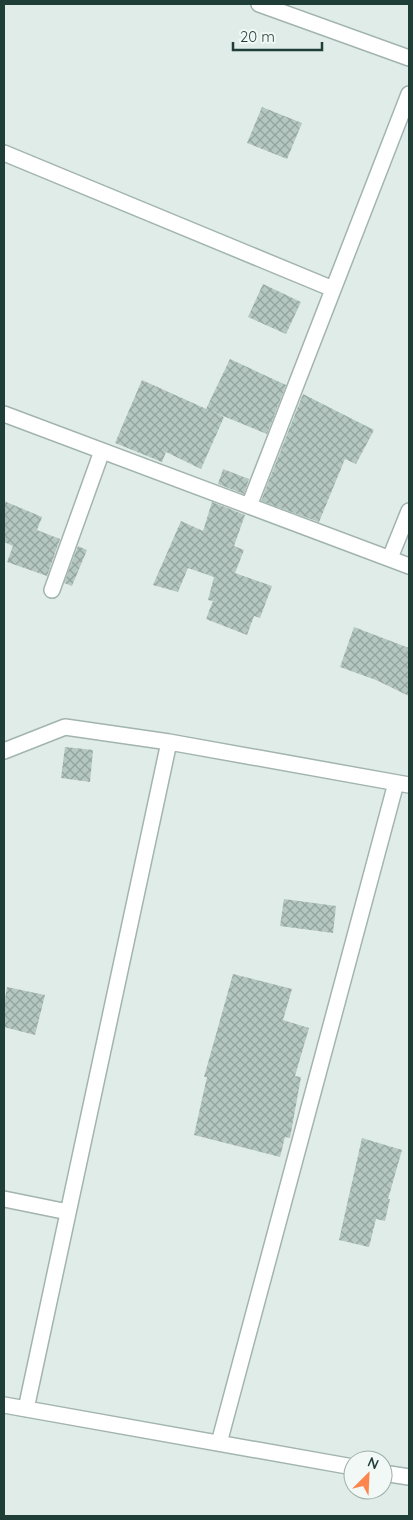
<svg xmlns="http://www.w3.org/2000/svg" width="413" height="1520" font-family="Quicksand,sans-serif">
<style>
.building{fill:url(#building-cross-hatch)}
.lines{fill:none;stroke-linecap:round;stroke-linejoin:round}
.minor-casing{stroke:#a2b4b0;stroke-width:18}
.minor{stroke:#fff;stroke-width:15}
</style>
<defs>
<pattern id="building-cross-hatch" width="8" height="8" patternUnits="userSpaceOnUse" patternTransform="scale(1.25)"><rect width="8" height="8" fill="#b5c7c1"/><path d="M0 0l8 8M0 8l8-8" fill="none" stroke="#93a39e"/></pattern>
</defs>
<rect width="100%" height="100%" fill="#e0ece8"/>
<path class="building" d="M262,107l40,16 -15,36 -40,-16z
M263,284l38,18 -15,32 -38,-17z
M230,359l56,26 -19,49 -61,-25z
M142,380l82,37 -23,52 -35,-17 -4,10 -47,-19z
M303,394l71,36 -18,34 -11,-5 -26,63 -58,-21z
M223,469l26,10 -5,15 -26,-10z
M4,501l38,16 -5,13 23,9 -13,37 -40,-14 6,-16 -9,-4z
M212,502l33,13 -11,31 10,4 -9,23 37,13 -12,32 -6,-2 -7,19 -41,-16 7,-18 -5,-1 6,-23 -26,-9 -10,24 -25,-7 28,-64 22,10z
M78,546l9,4 -15,36 -8,-3z
M354,627l55,21v48l-33,-16 -36,-13z
M65,747l28,3 -3,32 -29,-4z
M284,899l52,7 -3,27 -53,-7z
M233,974l59,15 -9,31 26,8 -14,48 6,1 -11,61 -5,-1 -5,20 -86,-22 13,-58h-3z
M7,987l38,8 -10,40 -31,-8v-23z
M362,1138l40,12 -14,49h2l-5,22 -9,-2 -7,28 -30,-7z"/>
<g class="lines">
<defs>
<path id="minor" d="M259,4l150,54
M4,153l329,136
M4,414l405,152
M249,506l160,-412
M390,558l19,-47
M52,590l50,-139
M4,751l61,-24 104,15 240,43
M4,1199l64,13
M4,1405l349,62
M26,1409l143,-667
M219,1443l177,-660
M383,1473l26,4"/>
</defs>
<use href="#minor" class="minor-casing"/>
<use href="#minor" class="minor"/>
</g>
<rect width="413" height="1520" fill="none" stroke="#1f3e38" stroke-width="10"/>
<g transform="translate(368 1475) rotate(24)"><circle r="24" fill="#f1f8f5" stroke="#9daea9"/>
<path d="M0-4L9 19L0 12L-9 19Z" fill="#fd854e"/>
<text y="-8" font-size="14" font-weight="bold" text-anchor="middle" fill="#1f3e38">N</text>
</g>
<path d="M233 42v8h89v-8" fill="none" stroke="#1f3e38" stroke-width="2.5"/>
<text x="240" y="42" font-size="15" fill="#1f3e38" stroke="#f1f8f5" stroke-width="4" paint-order="stroke">20 m</text>
</svg>
